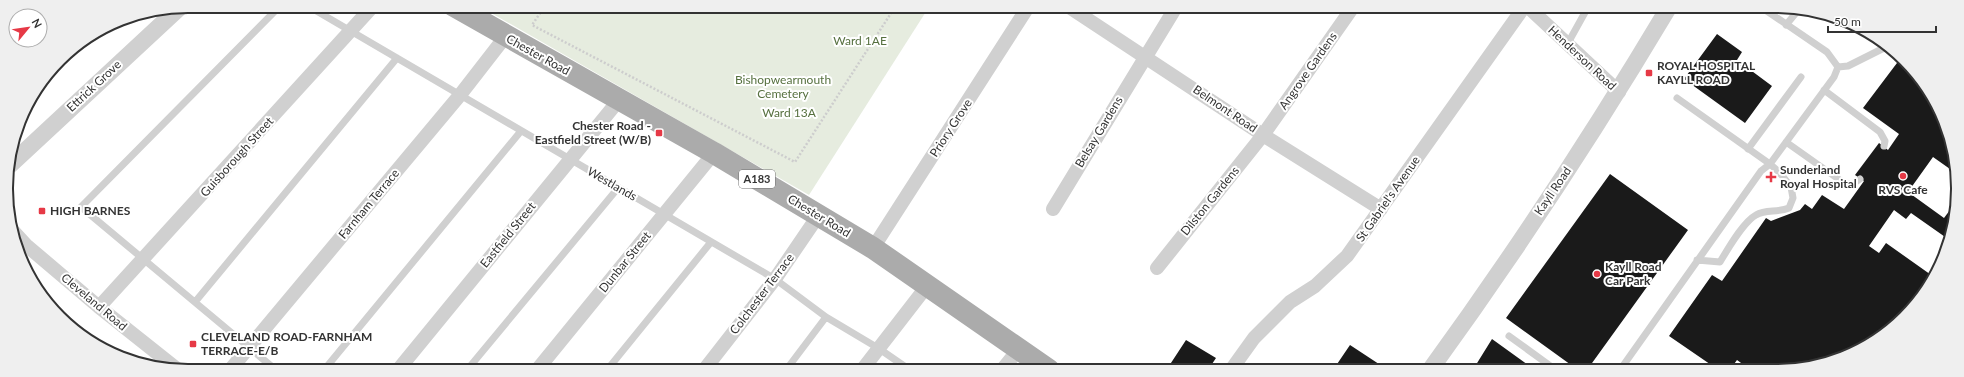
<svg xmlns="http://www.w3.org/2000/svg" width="1964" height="377" font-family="Lato,sans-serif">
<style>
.green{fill:#e6ecdf}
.building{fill:#1a1a1a}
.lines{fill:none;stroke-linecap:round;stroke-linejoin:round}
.path{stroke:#cdcdcd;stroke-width:2.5;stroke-dasharray:2 2;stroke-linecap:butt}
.service{stroke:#d0d0d0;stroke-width:7}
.minor{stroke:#d0d0d0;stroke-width:14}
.tertiary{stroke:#d0d0d0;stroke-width:17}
.primary{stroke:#ababab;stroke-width:22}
.poi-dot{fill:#e63946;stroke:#fff;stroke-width:1.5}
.labels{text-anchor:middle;stroke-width:4;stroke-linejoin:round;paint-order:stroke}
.shield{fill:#fff;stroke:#707070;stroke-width:1}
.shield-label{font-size:11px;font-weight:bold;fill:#333}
.park-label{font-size:12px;fill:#56703f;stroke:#fff}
.street-label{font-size:12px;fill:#333;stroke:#fff}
.poi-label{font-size:12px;font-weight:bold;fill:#333;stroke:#fff;text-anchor:start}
.rim{fill:none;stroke:#333;stroke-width:2}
</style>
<rect width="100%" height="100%" fill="#fff"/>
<path class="green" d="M479,6l450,1 -120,188z"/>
<path class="building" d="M1717,34l25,18 -5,8 35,26 -27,37 -61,-44z
M1900,59l20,18 32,64 1,23 -3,5 -17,-12 -25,35 36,26 12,-16v10l-8,27 -37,-26 -5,6 -12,-9 -25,36 10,7 7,-10 48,34 -30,41 -48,34 -68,19h-36l-15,-11 -8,11h-9l-51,-35 43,-61 10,6 44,-63 5,3 29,-11 5,-6 7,5 10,-14 22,14 20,-28 -9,-6 24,-32 9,7 11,-16 -36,-26z
M1610,174l78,56 -101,140h-9l-72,-52z
M1492,339l43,31h-58l-3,-2z
M1186,340l30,18 -8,12h-32l-7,-4z
M1350,345l38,25h-55z"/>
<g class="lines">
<path class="path" d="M545,6l-13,19 263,137 100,-155"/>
<path class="service" d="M308,6l467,273 51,38 52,31 32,22
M1761,7l66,45 11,15 10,-1 38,-19
M1786,25l14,-17
M1568,43l20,-36
M1824,90l56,42 5,9 -1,5
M1677,98l93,66 10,9 11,14 2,11 -4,10c-12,5 -23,1 -33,7 -13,7 -28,34 -36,47l-23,-2
M1786,142l58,41 9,1 7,-5
M1748,149l53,-72
M19,252l7,-7
M195,302l202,-244
M1509,336l47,34
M276,370l-195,-163 199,-201
M324,370l197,-239
M467,370l151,-182
M607,370l104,-128
M786,370l40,-53
M1620,370l141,-199 9,-7 64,-87 4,-10"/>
<path class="minor" d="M1069,7l194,128 118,74
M1528,7l91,85
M1053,209l123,-202
M14,232l12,13 73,62 78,62
M873,248l155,-241
M1157,268l106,-133 90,-128
M99,307l274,-301
M230,370l230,-275 45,-58
M398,370l221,-270
M537,370l177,-217
M704,370l71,-91 43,-63
M862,370l65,-84
M1002,370l17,-21
M1231,370l23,-32 36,-36 25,-16 32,-30 177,-249"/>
<path class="tertiary" d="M10,165l169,-157
M1430,370c85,-117 165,-239 239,-363"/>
<path class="primary" d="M454,6l260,147 159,95 176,122"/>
</g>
<g class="poi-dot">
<rect x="1645" y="69" width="8" height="8" rx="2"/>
<rect x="655" y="129" width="8" height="8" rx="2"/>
<circle cx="1903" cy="176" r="4"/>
<path d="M1769 171h4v4h4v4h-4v4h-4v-4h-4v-4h4z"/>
<rect x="38" y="207" width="8" height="8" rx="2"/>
<circle cx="1597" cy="274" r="4"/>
<rect x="189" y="340" width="8" height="8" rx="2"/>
</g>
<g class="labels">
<rect class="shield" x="739" y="170" width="36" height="18" rx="3"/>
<g class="shield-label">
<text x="757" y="183">A183</text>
</g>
<g class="park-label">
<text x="860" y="45">Ward 1AE</text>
<text x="783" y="84">Bishopwearmouth<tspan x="783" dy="14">Cemetery</tspan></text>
<text x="789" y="117">Ward 13A</text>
</g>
<g class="street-label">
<text transform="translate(538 55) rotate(29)" y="4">Chester Road</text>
<text transform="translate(1582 58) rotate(43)" y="4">Henderson Road</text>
<text transform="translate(1308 71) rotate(-55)" y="4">Angrove Gardens</text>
<text transform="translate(94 86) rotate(-43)" y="4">Ettrick Grove</text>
<text transform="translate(1225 109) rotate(34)" y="4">Belmont Road</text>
<text transform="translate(951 128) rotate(-57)" y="4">Priory Grove</text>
<text transform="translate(1099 132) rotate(-59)" y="4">Belsay Gardens</text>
<text transform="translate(237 157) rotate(-48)" y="4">Guisborough Street</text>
<text transform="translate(612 184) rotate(30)" y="4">Westlands</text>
<text transform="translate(1553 191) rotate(-56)" y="4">Kayll Road</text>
<text transform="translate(1388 199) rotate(-55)" y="4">St Gabriel's Avenue</text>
<text transform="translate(1210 201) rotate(-51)" y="4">Dilston Gardens</text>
<text transform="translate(369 204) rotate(-50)" y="4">Farnham Terrace</text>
<text transform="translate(819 216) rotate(31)" y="4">Chester Road</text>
<text transform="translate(508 235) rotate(-51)" y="4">Eastfield Street</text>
<text transform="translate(625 262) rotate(-51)" y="4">Dunbar Street</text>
<text transform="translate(762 294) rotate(-53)" y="4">Colchester Terrace</text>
<text transform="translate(94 302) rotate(40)" y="4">Cleveland Road</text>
</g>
<g class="poi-label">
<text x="1657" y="70">ROYAL HOSPITAL<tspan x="1657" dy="14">KAYLL ROAD</tspan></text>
<text x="651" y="130" text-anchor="end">Chester Road -<tspan x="651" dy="14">Eastfield Street (W/B)</tspan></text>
<text x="1780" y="174">Sunderland<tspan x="1780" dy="14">Royal Hospital</tspan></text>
<text x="1903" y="194" text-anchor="middle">RVS Cafe</text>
<text x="50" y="215">HIGH BARNES</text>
<text x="1605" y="271">Kayll Road<tspan x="1605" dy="14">Car Park</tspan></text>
<text x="201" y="341">CLEVELAND ROAD-FARNHAM<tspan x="201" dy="14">TERRACE-E/B</tspan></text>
</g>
</g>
<path d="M0 0H1964V377H0ZM188 13H1776A175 175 0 0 1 1951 188V189A175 175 0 0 1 1776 364H188A175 175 0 0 1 13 189V188A175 175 0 0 1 188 13Z" fill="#efefef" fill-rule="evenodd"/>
<path class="rim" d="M188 13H1776A175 175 0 0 1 1951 188V189A175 175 0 0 1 1776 364H188A175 175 0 0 1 13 189V188A175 175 0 0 1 188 13Z"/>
<g transform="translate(28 28) rotate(61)"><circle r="19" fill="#ffffff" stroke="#adadad"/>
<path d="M0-3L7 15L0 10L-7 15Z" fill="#e63946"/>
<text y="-6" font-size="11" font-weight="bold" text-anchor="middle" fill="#333333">N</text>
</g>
<path d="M1828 26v6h108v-6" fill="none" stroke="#333333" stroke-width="2"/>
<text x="1834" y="26" font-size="12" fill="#333333" stroke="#ffffff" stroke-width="3" paint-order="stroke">50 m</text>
</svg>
